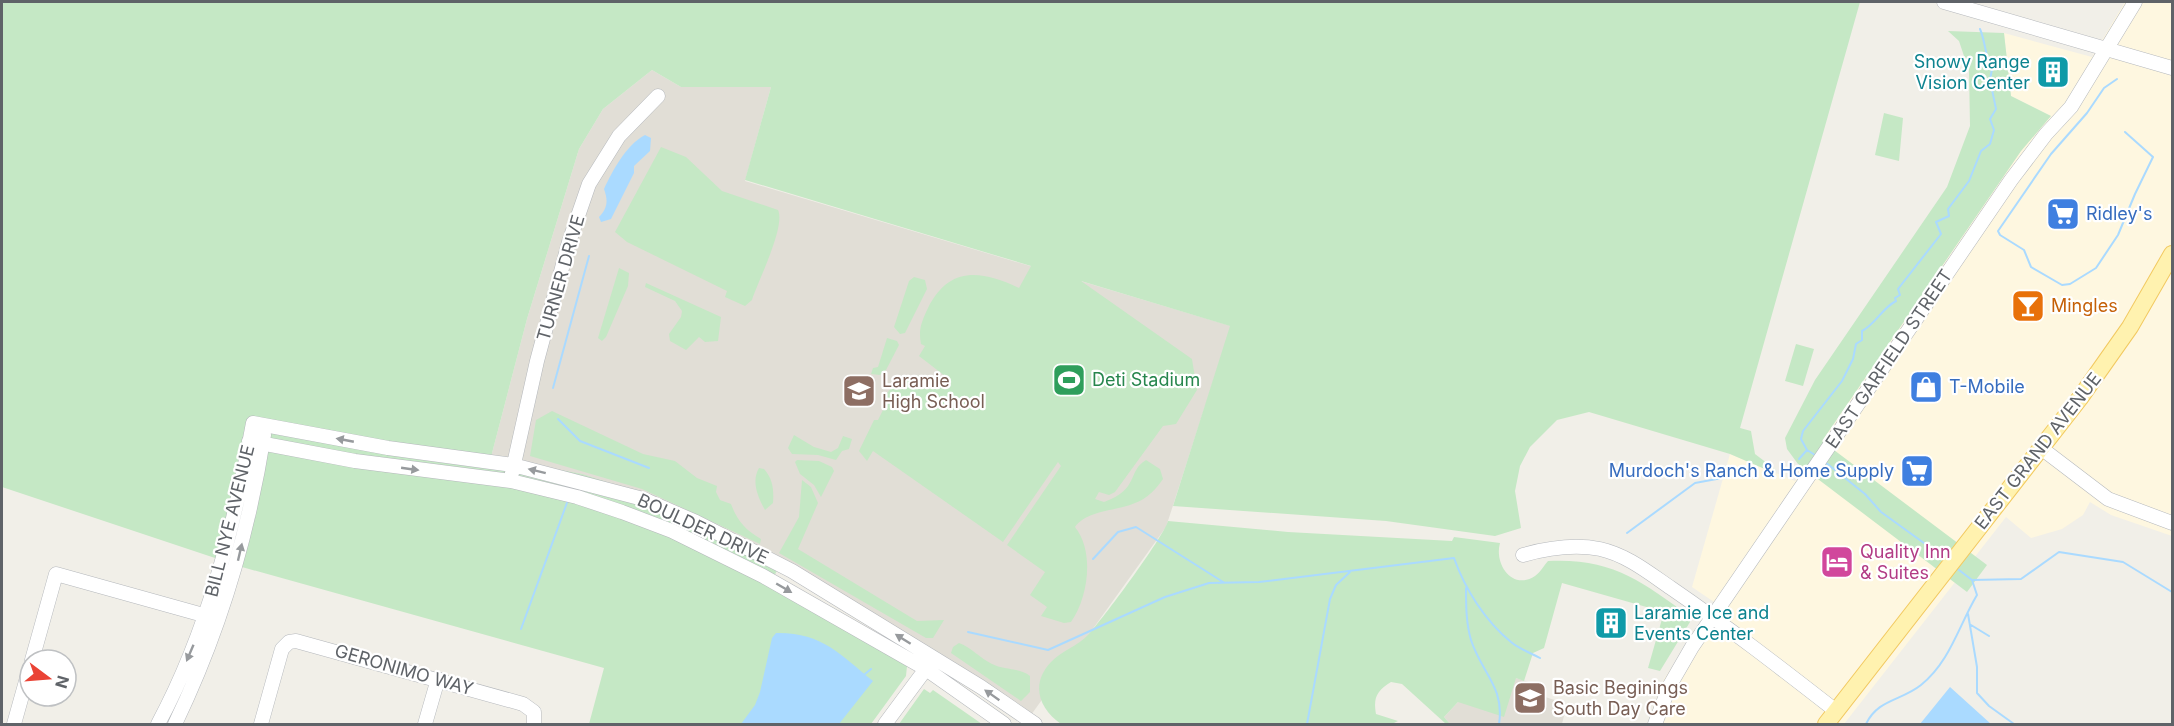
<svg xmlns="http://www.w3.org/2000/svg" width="2174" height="726" font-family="Inter,sans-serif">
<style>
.commercial{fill:#fef7e0}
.education{fill:#e1ded6}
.green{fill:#c5e8c5}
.water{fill:#aadaff}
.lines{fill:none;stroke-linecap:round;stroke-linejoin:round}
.stream{stroke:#aadaff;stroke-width:2}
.minor-casing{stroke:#b5b8bc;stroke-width:15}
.major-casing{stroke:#f2c960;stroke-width:18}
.minor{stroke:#fff;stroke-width:14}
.major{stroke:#fff2af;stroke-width:16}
.oneway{fill:#979a9d}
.labels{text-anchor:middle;stroke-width:4.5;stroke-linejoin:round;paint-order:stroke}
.culture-label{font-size:18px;fill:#0d838f;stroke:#fff;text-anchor:end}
.shop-label{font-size:18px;fill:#366cbe;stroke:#fff;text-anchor:start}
.street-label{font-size:18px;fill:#5f6368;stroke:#fff}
.food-label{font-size:18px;fill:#c56008;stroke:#fff;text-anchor:start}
.leisure-label{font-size:18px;fill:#27864d;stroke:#fff;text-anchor:start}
.education-label{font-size:18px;fill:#785e54;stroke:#fff;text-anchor:start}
.hotel-label{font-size:18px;fill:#b23c85;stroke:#fff;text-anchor:start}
</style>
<rect width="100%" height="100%" fill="#f1efe8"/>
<path class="commercial" d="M2125,2h47v534l-61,-21 -21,-13 -7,13 -21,14 -31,9 -25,-21 -162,207h-197l17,-45 50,-77 -22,-15 38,-133 65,27 226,-330 30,-35 -40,-20 -7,-63 88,24z"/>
<path class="education" d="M652,70l29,17h90l-26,94 486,145 -65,201 -135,188 -100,-66 -320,-166 -120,-26 36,-138 52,-170 24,-40z
M1516,678l25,8 -2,9 28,9 -5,20h-112l-6,-7 14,-15z"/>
<path class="green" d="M2,2h1858l-120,426 11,3 4,23 21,16 -2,3 -44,-19 -141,-42 -32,8 -27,27 -10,19 -5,25 6,37 -26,8 -109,-15 -213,-15 57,-180 -149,-45 111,78 5,31 -21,34 -13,2 -48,66 -6,3 -10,-3 -4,7 9,3c36,-13 23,-31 42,-42l14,9 3,10c-7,10 -16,20 -28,24 -18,8 -48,7 -60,24 20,25 13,71 -4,95l-7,1 -23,-7 6,-9 -17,-12 15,-23 -38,-27 54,-79 -3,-4 -55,80 -130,-91 -6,10 -8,-10 15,-31h4l8,-16 -3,-2c10,-26 34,-32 58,-21l4,-5 -26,-20 6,-10 -4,-2c-3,-15 1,-23 7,-36 21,-42 53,-38 91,-20l12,-22 -286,-86 26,-93h-90l-29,-17 -49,39 -24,40 -52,170 -36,138 91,17 55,18 144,68 -11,27 137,79 -1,10 -35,48h-282l15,-56 -362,-101 -240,-80z
M1948,31l56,2 7,63 40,20 -30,35 -199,290 165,124 -20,27 -169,-128 -11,-15 -2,-11 30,-58 132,-193 23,-61 -1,-55 -10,-30z
M1884,113l19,5 -4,43 -24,-6z
M661,147l25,10 36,34 56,19c8,16 -20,71 -26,90l-7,6 -20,-9 2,-6 -100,-49 -12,-10z
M619,268l10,5 -1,13 -22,51 -4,4 -4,-3z
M914,277l11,3 2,9 -22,44 -5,1 -6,-7 15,-46z
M646,283l75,34 -3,24 -13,1 -6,-5 -13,13 -16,-9 -1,-7 12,-17 1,-6 -7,-10 -30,-14z
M887,338l10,3 2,4 -13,25 -6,5 -9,-1 2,-6 5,-1z
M1796,344l18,5 -11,37 -18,-5z
M552,411l91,43 32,7 22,17 20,8 -1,6 4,8 11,4c6,16 14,26 30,35l-1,5 -118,-55 -112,-33 6,-36z
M794,435l20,12 17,5 7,-4 5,-12 9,3 -3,10 -7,2 -6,9 -18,-5 -26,-1 -4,-6z
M797,460l22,1 13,6 2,4 -13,26 -7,-12 -14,-11 -5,-12z
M759,468l5,1c9,10 10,21 9,34l-8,7c-7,-13 -14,-28 -6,-42z
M802,480l9,7 7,16 -20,46 119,72 27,-1 -11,18h-7l-147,-85 20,-36z
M1168,521l120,11 164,9 2,-4 46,6c-6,21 12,48 35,33 6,-4 9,-11 13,-15 65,-3 92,20 142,55v6l-30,49 -12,-3 16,-56 -102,-29 -18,65 -11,5 -9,28 -8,-3 -12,39 -46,-15 -14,15 6,7h-4l-44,-40 -11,-2c-14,9 -18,15 -15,32l22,7 -6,3h-331c-22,-15 -31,-40 -10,-62 10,-11 27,-16 37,-27 14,-15 75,-97 80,-114z
M959,643c13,5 21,15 33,21 12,6 28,4 38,12v16l-9,9 -70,-48 2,-6z
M924,689l6,4 3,-3 49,34h-83z"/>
<path class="water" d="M645,135l6,3 -1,13 -16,15v7l-23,46 -10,3 -2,-5c9,-9 9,-17 5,-28 9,-19 22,-44 41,-54z
M776,633c45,-1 64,21 97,48l-34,43h-98l14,-19 5,-13 12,-54z
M1950,687l41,37h-71z"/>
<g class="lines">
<path class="stream" d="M2117,79l-13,9 -17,25 -36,41 -53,77 2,4 24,15 7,17 31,18 8,-1 26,-16 22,-33 17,-41 18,-37 -28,-25
M553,388l36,-132
M558,419l22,22 69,27
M1815,455l-8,-5 -6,-11 2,-8 39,-50 11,-22 3,-15 6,-4v-9c14,-7 19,-22 34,-30l-1,-3 5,-3 -2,-6 43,-55 -5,-12 13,-6 -1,-7 21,-28 12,-30 9,-7 4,-14 -4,-11 6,-10 -6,-29 2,-11c-7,-11 -6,-26 -12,-40
M1799,459l8,-9
M1825,462l40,32 16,18 65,47
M1627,533l68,-50 27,-5
M1093,559l25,-27 18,-5 87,55
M1955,567l17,13 49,-1 38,-27 64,10 49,30
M1466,588c0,17 0,35 5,52 10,32 34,47 28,84
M1968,614l9,53v26l12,13 25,18
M1971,625l18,11
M521,629l47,-129
M968,632l80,18 117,-53 44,-14 50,-1 195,-24c11,31 31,63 57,84 8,7 20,11 29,16
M865,674l6,-5
M1307,724l23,-125 6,-14 14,-13
M1866,724c12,-25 35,-23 55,-39 29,-23 38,-60 56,-90l-5,-15"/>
<defs>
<path id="minor" d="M1944,2l228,66
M249,441l106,20 156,20 66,16 45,15 50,19 91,45 163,93 78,55
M2041,448l67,51 64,24
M512,473l25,-112 32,-119 20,-58 30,-48 39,-40
M1523,555c25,-7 51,-11 77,-6 27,6 49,24 71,39 57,39 111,81 165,123
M32,660l24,-86 158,44
M14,724l16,-57
M158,724c50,-93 76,-197 95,-301l135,25 125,17 130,34 53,23 96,49 189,116 54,37
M175,724c44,-91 73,-188 89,-289
M261,724l21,-75 7,-7 7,-1 227,63 11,8v12
M425,724l13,-45
M885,724l46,-62
M1655,724l15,-39 22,-38 319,-467 35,-46 25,-27 64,-105"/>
<path id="major" d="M1826,724l254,-326 50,-71 42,-73"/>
</defs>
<use href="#minor" class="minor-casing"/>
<use href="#major" class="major-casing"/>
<use href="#minor" class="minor"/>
<use href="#major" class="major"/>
</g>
<defs><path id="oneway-solid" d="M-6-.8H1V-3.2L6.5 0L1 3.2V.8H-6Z" transform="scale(1.5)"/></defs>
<g class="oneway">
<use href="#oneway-solid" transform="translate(345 440) rotate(-169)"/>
<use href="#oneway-solid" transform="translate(410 469) rotate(8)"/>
<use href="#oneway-solid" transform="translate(537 471) rotate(-166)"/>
<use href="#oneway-solid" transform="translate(240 552) rotate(-77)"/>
<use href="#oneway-solid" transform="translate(784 588) rotate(30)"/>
<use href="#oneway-solid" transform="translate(903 639) rotate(-148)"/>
<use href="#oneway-solid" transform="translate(190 653) rotate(113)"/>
<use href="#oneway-solid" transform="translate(992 695) rotate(-145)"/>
</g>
<defs>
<symbol id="building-square" viewBox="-11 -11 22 22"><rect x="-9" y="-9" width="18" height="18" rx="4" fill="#0f9aa8" stroke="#fff"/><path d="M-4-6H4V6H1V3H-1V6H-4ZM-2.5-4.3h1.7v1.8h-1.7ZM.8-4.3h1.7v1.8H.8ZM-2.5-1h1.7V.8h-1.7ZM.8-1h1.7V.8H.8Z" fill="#fff"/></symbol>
<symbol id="supermarket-square" viewBox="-11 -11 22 22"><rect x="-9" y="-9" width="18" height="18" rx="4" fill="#3f7fe0" stroke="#fff"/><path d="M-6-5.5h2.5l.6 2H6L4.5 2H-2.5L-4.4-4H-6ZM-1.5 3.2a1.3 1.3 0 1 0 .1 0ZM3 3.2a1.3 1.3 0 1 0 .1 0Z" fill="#fff"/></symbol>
<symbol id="bar-square" viewBox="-11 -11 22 22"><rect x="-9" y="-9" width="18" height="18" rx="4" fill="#e8710a" stroke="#fff"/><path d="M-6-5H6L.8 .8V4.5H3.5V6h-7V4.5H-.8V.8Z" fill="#fff"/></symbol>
<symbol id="stadium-square" viewBox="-11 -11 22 22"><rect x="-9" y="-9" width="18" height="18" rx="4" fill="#2e9e5b" stroke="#fff"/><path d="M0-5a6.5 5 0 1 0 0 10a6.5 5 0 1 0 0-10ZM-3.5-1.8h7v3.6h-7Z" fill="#fff"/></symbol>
<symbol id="shop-square" viewBox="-11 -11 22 22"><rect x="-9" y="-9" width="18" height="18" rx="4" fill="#3f7fe0" stroke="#fff"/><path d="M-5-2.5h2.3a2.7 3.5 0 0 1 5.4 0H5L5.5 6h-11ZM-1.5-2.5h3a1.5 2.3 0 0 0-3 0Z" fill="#fff"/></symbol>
<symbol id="school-square" viewBox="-11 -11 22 22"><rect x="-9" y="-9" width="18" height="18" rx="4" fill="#8d6e63" stroke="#fff"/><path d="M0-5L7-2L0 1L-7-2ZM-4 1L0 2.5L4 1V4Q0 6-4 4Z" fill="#fff"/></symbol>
<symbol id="hotel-square" viewBox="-11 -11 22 22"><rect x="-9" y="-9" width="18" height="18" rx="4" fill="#d1479c" stroke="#fff"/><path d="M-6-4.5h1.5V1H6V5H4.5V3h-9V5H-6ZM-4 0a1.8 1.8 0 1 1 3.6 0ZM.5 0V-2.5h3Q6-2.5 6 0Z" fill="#fff"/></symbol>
</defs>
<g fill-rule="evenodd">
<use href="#building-square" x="2034" y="53" width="38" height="38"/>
<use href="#supermarket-square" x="2044" y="195" width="38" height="38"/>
<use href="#bar-square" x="2009" y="287" width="38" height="38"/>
<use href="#stadium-square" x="1050" y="361" width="38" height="38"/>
<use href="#shop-square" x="1907" y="368" width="38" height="38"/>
<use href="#school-square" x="840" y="372" width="38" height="38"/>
<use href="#supermarket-square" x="1898" y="452" width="38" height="38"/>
<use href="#hotel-square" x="1818" y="543" width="38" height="38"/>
<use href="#building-square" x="1592" y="604" width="38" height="38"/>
<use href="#school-square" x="1511" y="679" width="38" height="38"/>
</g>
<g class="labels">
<g class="culture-label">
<text x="2030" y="68">Snowy Range<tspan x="2030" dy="21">Vision Center</tspan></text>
<text x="1634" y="619" text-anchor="start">Laramie Ice and<tspan x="1634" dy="21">Events Center</tspan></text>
</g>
<g class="shop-label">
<text x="2086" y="220">Ridley's</text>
<text x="1949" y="393">T-Mobile</text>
<text x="1894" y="477" text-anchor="end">Murdoch's Ranch &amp; Home Supply</text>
</g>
<g class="street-label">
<text transform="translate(561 278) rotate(-74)" y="6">TURNER DRIVE</text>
<text transform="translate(1889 359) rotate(-56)" y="6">EAST GARFIELD STREET</text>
<text transform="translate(2038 451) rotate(-52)" y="6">EAST GRAND AVENUE</text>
<text transform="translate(230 521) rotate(-76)" y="6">BILL NYE AVENUE</text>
<text transform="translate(703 529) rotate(25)" y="6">BOULDER DRIVE</text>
<text transform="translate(404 670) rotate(16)" y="6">GERONIMO WAY</text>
</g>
<g class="food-label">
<text x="2051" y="312">Mingles</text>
</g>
<g class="leisure-label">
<text x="1092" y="386">Deti Stadium</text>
</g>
<g class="education-label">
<text x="882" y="387">Laramie<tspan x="882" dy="21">High School</tspan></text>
<text x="1553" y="694">Basic Beginings<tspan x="1553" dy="21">South Day Care</tspan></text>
</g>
<g class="hotel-label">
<text x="1860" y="558">Quality Inn<tspan x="1860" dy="21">&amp; Suites</tspan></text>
</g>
</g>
<rect width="2174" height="726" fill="none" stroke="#5f6368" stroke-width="6"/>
<g transform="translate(48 678) rotate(106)"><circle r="28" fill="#ffffff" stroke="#bfc1c3" stroke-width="1.5"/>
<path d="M0-4.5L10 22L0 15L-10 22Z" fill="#ea4335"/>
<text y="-9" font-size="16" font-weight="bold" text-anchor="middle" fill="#5f6368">N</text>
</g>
</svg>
